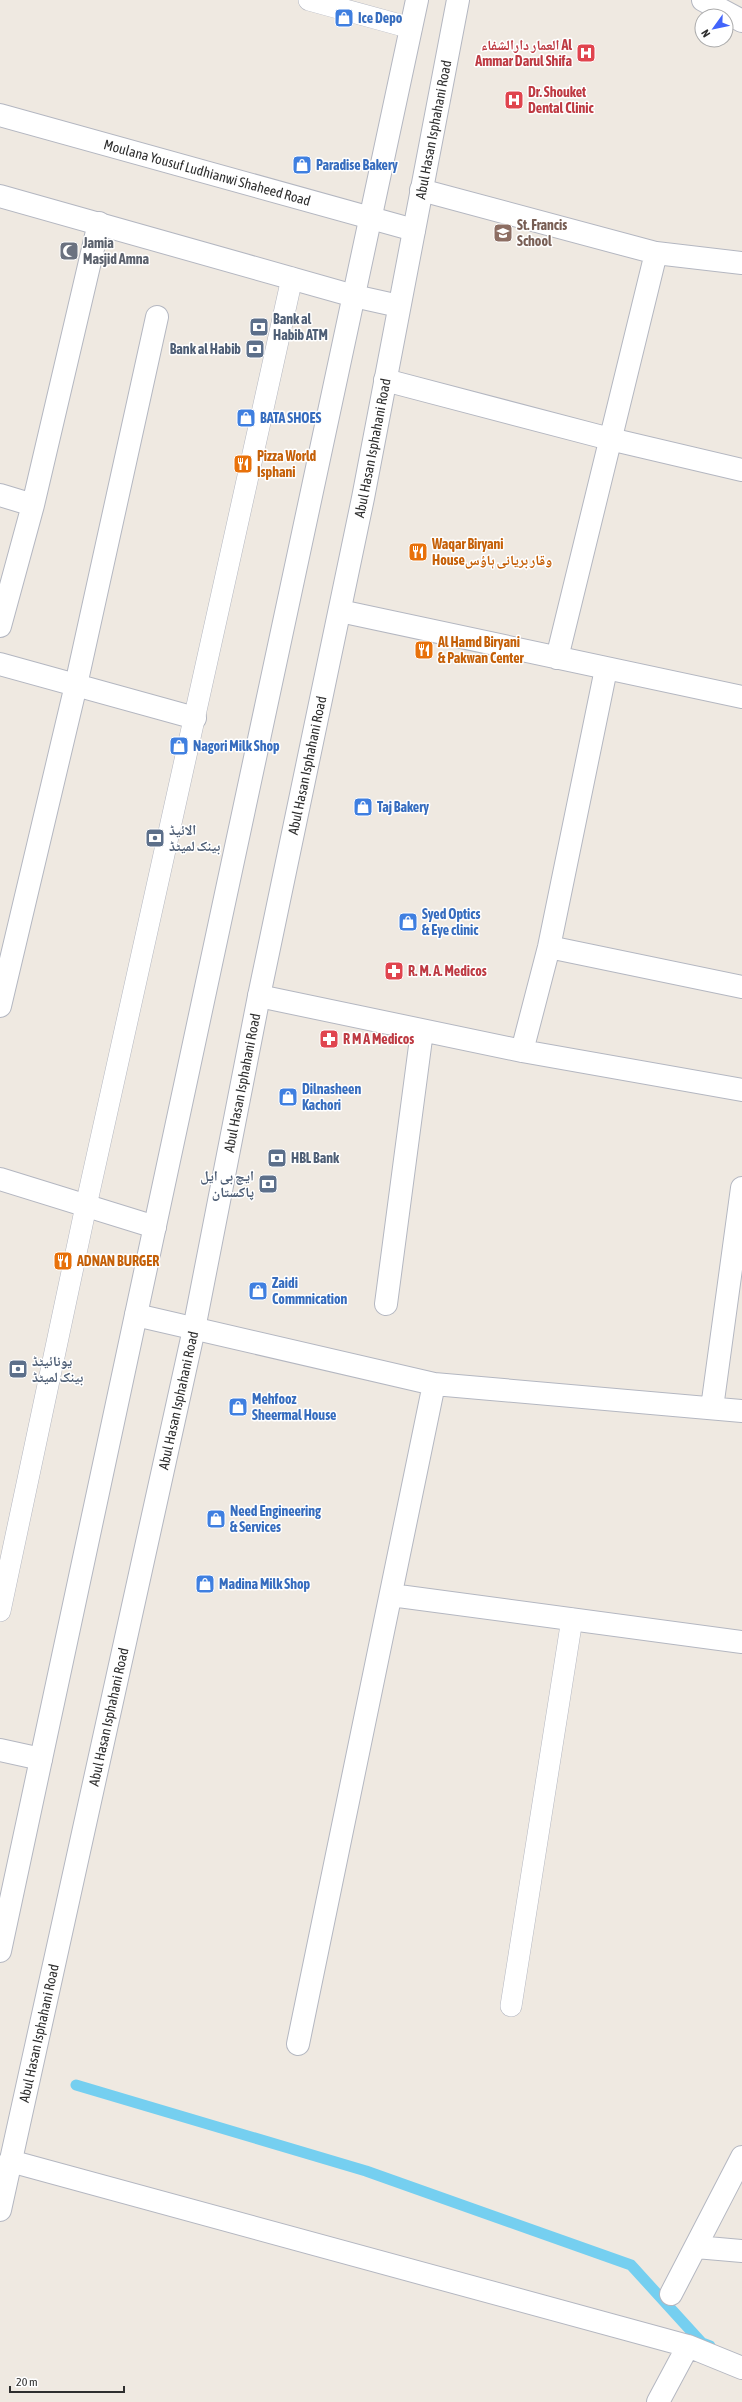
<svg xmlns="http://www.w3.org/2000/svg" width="742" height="2402" font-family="'Asap Condensed','Noto Naskh Arabic',sans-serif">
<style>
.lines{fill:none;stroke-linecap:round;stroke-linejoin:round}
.stream{stroke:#75cff0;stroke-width:11}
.lane-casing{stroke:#b4b7c1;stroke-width:22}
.street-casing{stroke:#b4b7c1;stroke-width:24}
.secondary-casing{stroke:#b4b7c1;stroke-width:24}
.lane{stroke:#fff;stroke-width:21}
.street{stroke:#fff;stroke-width:22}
.secondary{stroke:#fff;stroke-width:22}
.labels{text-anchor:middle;stroke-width:3;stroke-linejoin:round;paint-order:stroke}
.shop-label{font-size:14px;font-weight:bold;fill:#366cbe;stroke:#fff;text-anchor:start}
.health-label{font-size:14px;font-weight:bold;fill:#be3a42;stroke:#fff;text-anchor:start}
.street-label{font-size:14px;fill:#2e2e2e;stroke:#fff}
.education-label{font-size:14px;font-weight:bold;fill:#785e54;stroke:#fff;text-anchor:start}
.worship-label{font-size:14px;font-weight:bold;fill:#5b616d;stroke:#fff;text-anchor:start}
.service-label{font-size:14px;font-weight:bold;fill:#4e5e75;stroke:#fff;text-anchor:start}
.food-label{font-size:14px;font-weight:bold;fill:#c56008;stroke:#fff;text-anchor:start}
</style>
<rect width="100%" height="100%" fill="#efe9e1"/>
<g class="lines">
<path class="stream" d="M76,2085l290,86 265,94 71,78 8,3"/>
<defs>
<path id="lane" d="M309,0l102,28
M0,1611l86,-405 206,-928
M511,2006l61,-387"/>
<path id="street" d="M703,0l39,21
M421,190l235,63 86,10
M385,380l225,59 132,31
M0,495l33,10
M340,611l402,86
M0,626l33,-121 66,-282
M557,658l99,-405
M0,664l195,54
M549,947l193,40
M259,996l263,55 220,39
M0,1006l76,-321 81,-368
M522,1051l27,-104 57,-278
M0,1179l155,48
M386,1304l36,-273
M136,1315l298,69 308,27
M712,1408l30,-220
M391,1595l351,47
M0,1750l41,9
M298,2044l136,-660
M10,2161l678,185 54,22
M696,2247l46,4
M671,2294l71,-137
M658,2402l30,-56"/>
<g id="secondary">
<path id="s1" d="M0,115l414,115"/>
<path d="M0,196l354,100 45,10"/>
<path d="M0,1951l417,-1951"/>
<path id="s2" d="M0,2210l194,-881 65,-333 104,-498 95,-498"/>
</g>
</defs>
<use href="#lane" class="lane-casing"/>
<use href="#street" class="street-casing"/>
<use href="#secondary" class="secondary-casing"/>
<use href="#lane" class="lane"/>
<use href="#street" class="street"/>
<use href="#secondary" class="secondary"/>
</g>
<defs>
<symbol id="shop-square" viewBox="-11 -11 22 22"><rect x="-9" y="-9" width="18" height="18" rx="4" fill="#3f7fe0" stroke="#fff"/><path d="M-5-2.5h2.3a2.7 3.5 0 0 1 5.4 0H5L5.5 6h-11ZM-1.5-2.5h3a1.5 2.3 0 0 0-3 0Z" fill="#fff"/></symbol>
<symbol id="hospital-square" viewBox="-11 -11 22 22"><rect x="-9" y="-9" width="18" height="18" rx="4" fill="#e0444e" stroke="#fff"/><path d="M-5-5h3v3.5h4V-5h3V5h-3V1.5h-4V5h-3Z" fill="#fff"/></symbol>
<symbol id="school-square" viewBox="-11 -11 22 22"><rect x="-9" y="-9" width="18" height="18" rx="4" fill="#8d6e63" stroke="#fff"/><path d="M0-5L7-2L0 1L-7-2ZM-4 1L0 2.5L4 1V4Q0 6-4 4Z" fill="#fff"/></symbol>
<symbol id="mosque-square" viewBox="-11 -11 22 22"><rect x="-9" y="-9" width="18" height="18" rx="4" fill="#6b7280" stroke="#fff"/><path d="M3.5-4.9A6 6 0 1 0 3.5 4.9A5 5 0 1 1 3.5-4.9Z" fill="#fff"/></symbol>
<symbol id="bank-square" viewBox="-11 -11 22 22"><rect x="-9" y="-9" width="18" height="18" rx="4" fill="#5c6f8a" stroke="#fff"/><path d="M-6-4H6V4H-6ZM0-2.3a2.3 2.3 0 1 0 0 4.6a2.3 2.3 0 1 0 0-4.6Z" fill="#fff"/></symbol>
<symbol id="restaurant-square" viewBox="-11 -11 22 22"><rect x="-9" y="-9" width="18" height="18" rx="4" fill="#e8710a" stroke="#fff"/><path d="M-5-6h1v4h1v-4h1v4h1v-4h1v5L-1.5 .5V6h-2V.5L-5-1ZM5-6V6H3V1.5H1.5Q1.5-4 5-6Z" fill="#fff"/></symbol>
<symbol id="pharmacy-square" viewBox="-11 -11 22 22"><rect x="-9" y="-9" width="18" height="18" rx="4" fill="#e0444e" stroke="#fff"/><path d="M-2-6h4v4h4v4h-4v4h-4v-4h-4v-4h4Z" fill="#fff"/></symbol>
</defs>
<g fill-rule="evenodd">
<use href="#shop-square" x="333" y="7" width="22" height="22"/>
<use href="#hospital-square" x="575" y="42" width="22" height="22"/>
<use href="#hospital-square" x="503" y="89" width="22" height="22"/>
<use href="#shop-square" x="291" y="154" width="22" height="22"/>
<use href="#school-square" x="492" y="222" width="22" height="22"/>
<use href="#mosque-square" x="58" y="240" width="22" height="22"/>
<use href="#bank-square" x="248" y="316" width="22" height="22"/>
<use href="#bank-square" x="244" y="338" width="22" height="22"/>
<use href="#shop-square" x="235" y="407" width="22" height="22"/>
<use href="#restaurant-square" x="232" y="453" width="22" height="22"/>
<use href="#restaurant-square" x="407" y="541" width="22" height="22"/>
<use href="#restaurant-square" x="413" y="639" width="22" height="22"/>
<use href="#shop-square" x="168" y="735" width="22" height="22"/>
<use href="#shop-square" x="352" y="796" width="22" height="22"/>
<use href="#bank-square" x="144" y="827" width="22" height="22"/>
<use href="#shop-square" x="397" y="911" width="22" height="22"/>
<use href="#pharmacy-square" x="383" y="960" width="22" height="22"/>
<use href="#pharmacy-square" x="318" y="1028" width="22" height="22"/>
<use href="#shop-square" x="277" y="1086" width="22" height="22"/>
<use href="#bank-square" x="266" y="1147" width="22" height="22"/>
<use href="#bank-square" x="257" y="1173" width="22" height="22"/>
<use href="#restaurant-square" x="52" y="1250" width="22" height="22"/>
<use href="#shop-square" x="247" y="1280" width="22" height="22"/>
<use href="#bank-square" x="7" y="1358" width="22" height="22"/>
<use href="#shop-square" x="227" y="1396" width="22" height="22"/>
<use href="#shop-square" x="205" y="1508" width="22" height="22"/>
<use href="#shop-square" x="194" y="1573" width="22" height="22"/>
</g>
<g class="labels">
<g class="shop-label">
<text x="358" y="23">Ice Depo</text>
<text x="316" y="170">Paradise Bakery</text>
<text x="260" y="423">BATA SHOES</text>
<text x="193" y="751">Nagori Milk Shop</text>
<text x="377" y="812">Taj Bakery</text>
<text x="422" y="919">Syed Optics<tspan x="422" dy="16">&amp; Eye clinic</tspan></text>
<text x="302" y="1094">Dilnasheen<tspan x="302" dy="16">Kachori</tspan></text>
<text x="272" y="1288">Zaidi<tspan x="272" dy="16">Commnication</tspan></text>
<text x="252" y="1404">Mehfooz<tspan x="252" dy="16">Sheermal House</tspan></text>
<text x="230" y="1516">Need Engineering<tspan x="230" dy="16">&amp; Services</tspan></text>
<text x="219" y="1589">Madina Milk Shop</text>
</g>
<g class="health-label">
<text x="572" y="50" text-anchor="end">العمار دارالشفاء Al<tspan x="572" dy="16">Ammar Darul Shifa</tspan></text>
<text x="528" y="97">Dr. Shouket<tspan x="528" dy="16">Dental Clinic</tspan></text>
<text x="408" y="976">R. M. A. Medicos</text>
<text x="343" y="1044">R M A Medicos</text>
</g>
<g class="street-label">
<text dy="5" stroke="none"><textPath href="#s2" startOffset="2125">Abul Hasan Isphahani Road</textPath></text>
<text dy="5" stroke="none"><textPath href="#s1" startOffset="215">Moulana Yousuf Ludhianwi Shaheed Road</textPath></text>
<text dy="5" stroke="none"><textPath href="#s2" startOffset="1801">Abul Hasan Isphahani Road</textPath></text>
<text dy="5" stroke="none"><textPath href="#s2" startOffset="1477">Abul Hasan Isphahani Road</textPath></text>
<text dy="5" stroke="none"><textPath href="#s2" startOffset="1153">Abul Hasan Isphahani Road</textPath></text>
<text dy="5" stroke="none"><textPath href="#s2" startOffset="829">Abul Hasan Isphahani Road</textPath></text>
<text dy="5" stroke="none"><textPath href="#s2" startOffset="505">Abul Hasan Isphahani Road</textPath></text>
<text dy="5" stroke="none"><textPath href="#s2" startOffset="181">Abul Hasan Isphahani Road</textPath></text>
</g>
<g class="education-label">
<text x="517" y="230">St. Francis<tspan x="517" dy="16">School</tspan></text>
</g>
<g class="worship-label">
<text x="83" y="248">Jamia<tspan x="83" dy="16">Masjid Amna</tspan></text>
</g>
<g class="service-label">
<text x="273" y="324">Bank al<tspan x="273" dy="16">Habib ATM</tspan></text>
<text x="241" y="354" text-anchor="end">Bank al Habib</text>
<text x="169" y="835">الائیڈ<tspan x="169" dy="16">بینک لمیٹڈ</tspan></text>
<text x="291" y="1163">HBL Bank</text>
<text x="254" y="1181" text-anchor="end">ایچ بی ایل<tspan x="254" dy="16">پاکستان</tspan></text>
<text x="32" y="1366">یونائیٹڈ<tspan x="32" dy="16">بینک لمیٹڈ</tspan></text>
</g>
<g class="food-label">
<text x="257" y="461">Pizza World<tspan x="257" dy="16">Isphani</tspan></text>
<text x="432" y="549">Waqar Biryani<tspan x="432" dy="16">Houseوقار بریانی ہاؤس</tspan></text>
<text x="438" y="647">Al Hamd Biryani<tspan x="438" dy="16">&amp; Pakwan Center</tspan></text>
<text x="77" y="1266">ADNAN BURGER</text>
</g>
</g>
<g transform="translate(714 28) rotate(237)"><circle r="19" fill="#ffffff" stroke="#ababab"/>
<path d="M0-3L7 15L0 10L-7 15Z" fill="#4264fb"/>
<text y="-6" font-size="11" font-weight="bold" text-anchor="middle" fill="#2e2e2e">N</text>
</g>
<path d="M10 2386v6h114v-6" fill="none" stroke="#2e2e2e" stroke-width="2"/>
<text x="16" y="2386" font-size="12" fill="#2e2e2e" stroke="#ffffff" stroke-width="3" paint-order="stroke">20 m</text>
</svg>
